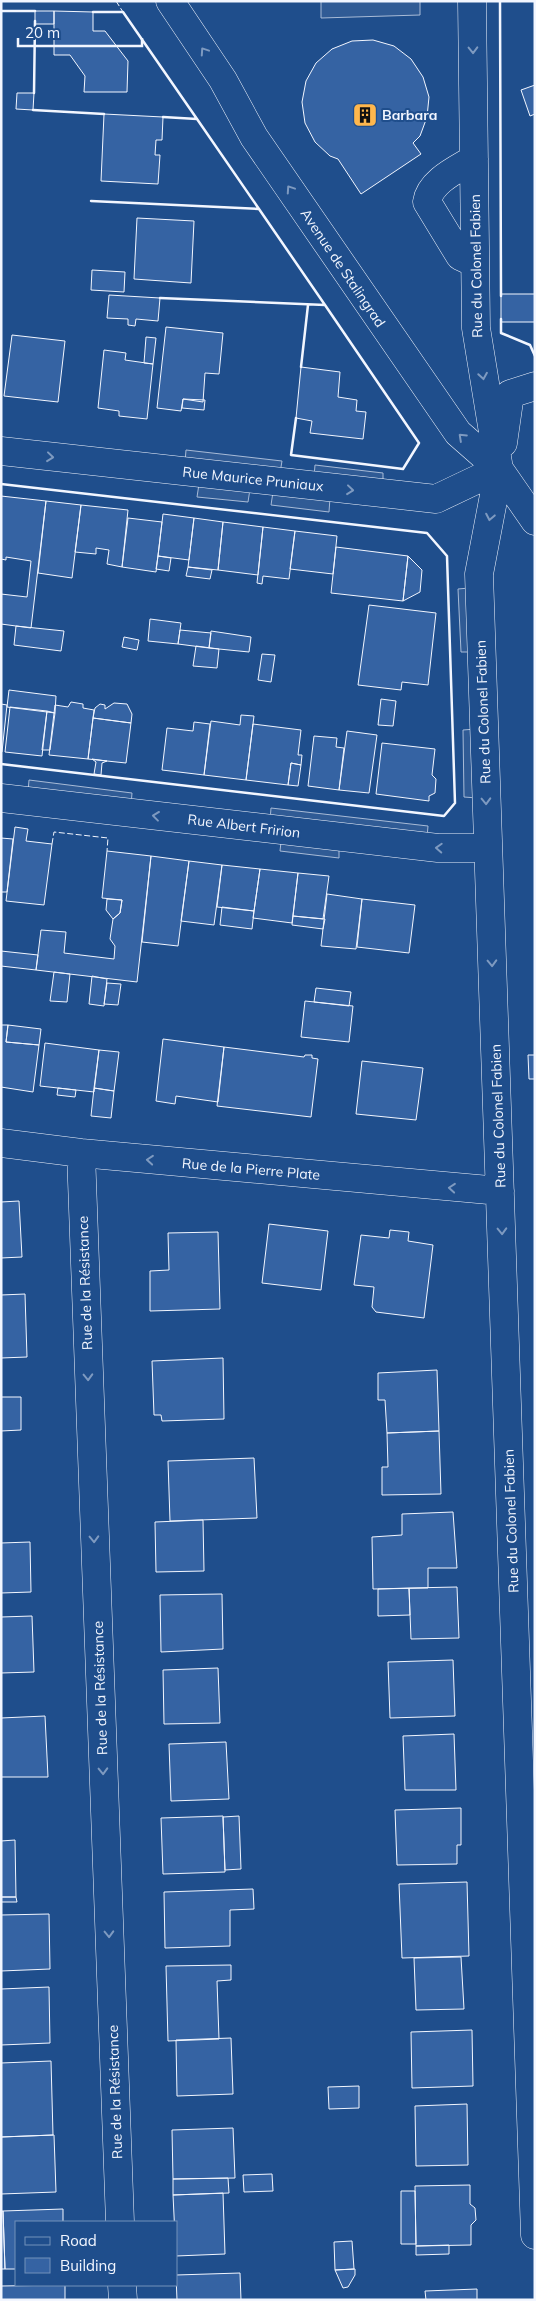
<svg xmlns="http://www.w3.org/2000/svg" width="536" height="2301" font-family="Mulish,sans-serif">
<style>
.parking{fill:#305b95;stroke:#a8bbd7}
.building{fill:#3563a3;stroke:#f2f6ff}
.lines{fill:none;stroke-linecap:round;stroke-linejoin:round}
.minor-casing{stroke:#f2f6ff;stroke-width:29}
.minor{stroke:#1f4e8c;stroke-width:28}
.fence{stroke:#f2f6ff;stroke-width:1;stroke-dasharray:6 2.5;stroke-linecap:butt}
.wall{stroke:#f2f6ff;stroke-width:2.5}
.oneway{stroke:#7e9ac0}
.labels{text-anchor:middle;stroke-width:4;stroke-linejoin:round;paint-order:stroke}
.poi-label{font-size:14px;font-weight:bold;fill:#f2f6ff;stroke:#1f4e8c;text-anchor:start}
.street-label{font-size:14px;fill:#f2f6ff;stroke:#1f4e8c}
</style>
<rect width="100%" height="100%" fill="#1f4e8c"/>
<path class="parking" d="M321,1h99v14l-99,3z
M186,450l96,11 -2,12 -95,-11z
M315,465l68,8v12l-69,-8z
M199,484l51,5 -2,13 -51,-5z
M273,492l57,6 -1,14 -58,-7z
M469,588l2,64h-10l-3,-63z
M476,729l1,69 -13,-1 -1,-67z
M29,780l103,13 -1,12 -103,-13z
M271,808l157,18 -1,12 -157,-17z
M281,842l58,7v9l-59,-7z"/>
<path class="building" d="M35,11h19v13h-19z
M54,11l39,1v19h12l23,30 -1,31h-43l1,-16 -15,-21h-16z
M373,40l21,6 17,13 12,18 6,20 -2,20 -7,19 -7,7 8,11 -60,40 -23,-35 -8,-3 -15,-14 -10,-19 -3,-21 4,-21 10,-18 16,-14 20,-8z
M535,85v29l-5,2 -9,-26z
M17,93h17l-1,17 -17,-1z
M104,114l59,3 -1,23h-6l-1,15h5l-2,29 -57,-3z
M137,218l57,3 -3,62 -57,-4z
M92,270l33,2 -1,20 -33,-2z
M501,294h34v28h-34z
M109,295l51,3 -2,23 -22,-2 -1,7 -7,-1v-6l-21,-1z
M166,327l57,6 -4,41 -14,-1 -2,29 -20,-3 -2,12 -24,-3z
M12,335l53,6 -7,61 -54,-6z
M146,337l10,1 -3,26 -9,-1z
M104,350l22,3 -1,7 28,4 -6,55 -28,-3v-5l-21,-3z
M301,367l39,5 -2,25 19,3 -1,11 10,1 -3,27 -53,-6 2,-12 -16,-3z
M183,399l22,1 -1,10 -22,-2z
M1,496l45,5 -15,127 -30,-4v-30l26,3 4,-36 -25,-4v3l-5,-1z
M46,501l35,4 -9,73 -34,-5z
M81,505l47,5 -6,57 -15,-3 2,-14 -13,-2v6l-21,-2z
M163,514l31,4 -5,42 -31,-4z
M128,518l34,4 -6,50 -34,-5z
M194,518l29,4 -5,48 -30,-3z
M223,522l40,5 -5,48 -40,-5z
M263,527l32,4 -6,48 -26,-3 -1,8 -5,-1z
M295,531l42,5 -4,38 -43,-5z
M336,547l72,9 -5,45 -72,-8z
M158,556l13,2 -2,13 -13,-2z
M408,556l14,14 -2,22 -17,9z
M188,567l24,3 -2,9 -24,-3z
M369,605l67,8 -8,72 -26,-3 -1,8 -43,-5z
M150,619l31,4 -3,21 -30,-3z
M16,626l48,5 -3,20 -47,-6z
M180,630l31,3 -2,15 -31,-4z
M211,631l40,6 -2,15 -40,-4z
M124,637l15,3 -2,10 -15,-3z
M196,646l23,3 -2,19 -24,-2z
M262,654l13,1 -4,27 -13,-2z
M9,690l47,6 -1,17 -48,-6z
M381,699l15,2 -3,25 -15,-1z
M71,702l12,2v4l11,2 -6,49 -39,-4 6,-50 13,2z
M114,703l13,1 5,10 -1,9 -38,-5 2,-10 5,-4 5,1v4z
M1,704l6,1 -5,47h-1z
M10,707l37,4 -5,45 -37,-4z
M47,711l8,2 -5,37h-8z
M241,715l13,1 -8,64 -42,-5 7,-54 29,4z
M93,718l38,5 -5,40 -38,-4z
M194,722l16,2 -6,51 -42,-5 5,-42 26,3z
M253,724l48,6 -3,25h4l-1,10 -10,-2 -3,22 -42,-5z
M347,731l30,4 -8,58 -30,-3z
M314,736l23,2 -1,9 8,1 -5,42 -31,-4z
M382,743l53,6 -3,26 4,4 -1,14 -6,3v5l-53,-7z
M92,759l15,2 -5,2 -1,12 -7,-1 2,-12z
M291,763l10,2 -3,21 -10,-1z
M15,827l13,2 -2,12 26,3 -8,61 -38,-4z
M1,838l12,1 -6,53h-6z
M107,851l44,5 -14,126 -101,-12 5,-40 25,2 -2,21 50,6 1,-13 -5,-7 3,-20 7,-6 2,-13 -20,-2z
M151,856l38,5 -11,85 -36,-4z
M189,861l33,4 -8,60 -33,-4z
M222,865l38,4 -6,42 -37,-4z
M260,869l38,4 -6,50 -39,-5z
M298,873l31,3 -6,43 -30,-3z
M327,894l35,5 -6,50 -35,-3z
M107,899l15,1 -2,13 -7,6 -7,-9z
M362,899l53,6 -6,48 -52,-6z
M222,907l32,4 -2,18 -32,-4z
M293,916l32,3 -2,10 -31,-4z
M1,951l37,4 -2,15 -35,-4z
M54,972l16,2 -3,28 -17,-1z
M92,976l15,3 -3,27 -15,-2z
M107,983l14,1 -3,21 -14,-1z
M316,988l35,4 -2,14 -35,-4z
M305,1001l48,5 -4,36 -48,-5z
M1,1025h7l-2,17 33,3 -6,47 -32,-5z
M8,1025l33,4 -2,16 -33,-3z
M163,1039l61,8 -6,55 -42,-6 -1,8 -19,-3z
M45,1043l54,7 -5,42 -54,-6z
M224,1047l80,10 1,-2h7v3l6,1 -7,58 -94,-11z
M99,1050l20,2 -5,39 -20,-3z
M528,1055h7v24h-6z
M362,1061l61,7 -7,52 -60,-6z
M58,1088l18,2 -1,7 -18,-2z
M94,1088l20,3 -3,27 -20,-2z
M19,1201l3,56 -21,1v-56z
M269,1224l59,7 -7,59 -59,-7z
M390,1230l19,2 -1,9 25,4 -9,73 -48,-6 -4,-5 2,-20 -20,-2 7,-50 28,3z
M218,1232l2,77 -70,2v-40l19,-1 -1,-37z
M25,1294l2,63 -26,1v-63z
M223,1358l1,61 -62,2 -1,-6h-7l-2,-54z
M437,1370l2,61 -52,2 -2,-33h-7v-27z
M1,1397h20v33l-20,1z
M439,1431l2,63 -59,1v-28h6l-1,-34z
M254,1458l3,60 -87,3 -2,-60z
M453,1512l4,56h-29v20l-55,1 -1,-52 30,-2v-21z
M203,1520l1,51 -48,1 -1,-50z
M30,1542l1,50 -30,1v-50z
M457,1587l2,51 -48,1 -2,-51z
M409,1588l1,27 -32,1v-27z
M222,1594l1,55 -62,3 -1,-57z
M32,1616l2,56 -33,1v-56z
M453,1660l2,56 -65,2 -2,-56z
M218,1668l2,55 -56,1 -1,-54z
M45,1716l3,61h-47v-59z
M454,1734l2,56h-51l-2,-54z
M226,1742l3,57 -58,2 -2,-57z
M461,1808v37h-4v19l-60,1 -2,-55z
M223,1816l2,56 -62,2 -2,-56z
M239,1816l2,53 -16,1 -2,-53z
M15,1840l1,57h-15v-56z
M467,1882l2,74 -67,2 -3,-74z
M253,1889l1,20 -24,1v36l-65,2 -1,-56z
M1,1897h15l1,5h-16z
M49,1914l1,55 -49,2v-56z
M461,1957l3,52 -48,1 -2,-52z
M231,1965v15l-14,1 2,58 -51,2 -2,-75z
M49,1987l1,56 -49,2v-56z
M472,2030l1,56 -61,2 -1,-56z
M231,2038l2,56 -56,2 -1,-56z
M51,2061l2,74 -52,2v-74z
M359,2086v22l-30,1 -1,-22z
M467,2104l1,61 -52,1 -1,-60z
M233,2128l2,50 -62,1 -1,-49z
M54,2135l2,57 -55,2v-57z
M272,2174l1,17 -29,1 -1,-17z
M228,2178l1,15 -56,2v-16z
M470,2185v19l5,4 1,12 -5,5v20l-55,1 -1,-60z
M401,2191h14l1,53h-15z
M223,2193l2,61 -49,2 -3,-61z
M63,2209v13h-47v47h-11l-2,-58z
M1,2211h2l2,58h-4z
M352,2241l2,28 -19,1 -1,-28z
M449,2245v9l-33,1v-9z
M355,2269v6l-7,12 -5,1 -8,-18z
M240,2273l1,27h-64l-1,-25z
M65,2285v15h-64v-14z
M477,2289v11h-51l-1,-9z"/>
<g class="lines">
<defs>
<path id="minor" d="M170,1l53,79 31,57 204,296 41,36 36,52
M472,1l4,327 23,141 -20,105 56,1661
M474,159c-16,10 -44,22 -47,43l33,54 15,7
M503,443l7,-49 25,-8
M1,451l435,48 63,-30
M1,798l437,50h50
M1,1143l80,10 419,38
M81,1153l39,1069
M122,2285l1,15"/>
</defs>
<use href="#minor" class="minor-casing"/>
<use href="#minor" class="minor"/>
<path class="fence" d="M116,1l7,11
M52,844l2,-12 54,6 -1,13"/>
<path class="wall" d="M500,1l1,295
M1,11h34
M93,12h30l74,107 -34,-2
M34,93l1,-72
M33,110l71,4
M91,201l168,8 -62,-90
M160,298l165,7 -66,-96
M501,319v14l29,12 5,11
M301,367l7,-62
M296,418l-5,37 112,14 16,-26 -94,-138
M1,484l426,49 20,23 8,247 -11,13 -443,-52"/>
</g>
<defs><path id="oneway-chevron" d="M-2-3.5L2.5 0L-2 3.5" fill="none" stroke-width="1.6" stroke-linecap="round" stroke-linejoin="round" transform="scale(1.25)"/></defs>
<g class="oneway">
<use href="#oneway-chevron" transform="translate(473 50) rotate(89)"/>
<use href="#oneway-chevron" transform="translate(204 51) rotate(-124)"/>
<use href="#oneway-chevron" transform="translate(290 189) rotate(-124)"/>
<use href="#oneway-chevron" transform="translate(483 376) rotate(81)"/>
<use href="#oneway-chevron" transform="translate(462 437) rotate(-137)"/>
<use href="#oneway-chevron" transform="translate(50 457) rotate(6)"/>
<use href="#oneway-chevron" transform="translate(350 490) rotate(6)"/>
<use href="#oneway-chevron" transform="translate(490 517) rotate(101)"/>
<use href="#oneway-chevron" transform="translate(486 801) rotate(88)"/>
<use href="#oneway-chevron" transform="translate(156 816) rotate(-173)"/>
<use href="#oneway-chevron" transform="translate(439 848) rotate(-177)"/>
<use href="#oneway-chevron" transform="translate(492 963) rotate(88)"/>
<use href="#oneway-chevron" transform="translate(150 1160) rotate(-175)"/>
<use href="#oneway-chevron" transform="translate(452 1188) rotate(-175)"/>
<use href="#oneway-chevron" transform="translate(502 1231) rotate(88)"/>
<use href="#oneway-chevron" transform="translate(88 1377) rotate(88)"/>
<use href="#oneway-chevron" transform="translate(94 1539) rotate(88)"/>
<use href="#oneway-chevron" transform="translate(103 1771) rotate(88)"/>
<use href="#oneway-chevron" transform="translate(109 1934) rotate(88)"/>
</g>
<defs>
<symbol id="building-square" viewBox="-11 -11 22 22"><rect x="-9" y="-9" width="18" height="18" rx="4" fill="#ffb74d" stroke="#1f4e8c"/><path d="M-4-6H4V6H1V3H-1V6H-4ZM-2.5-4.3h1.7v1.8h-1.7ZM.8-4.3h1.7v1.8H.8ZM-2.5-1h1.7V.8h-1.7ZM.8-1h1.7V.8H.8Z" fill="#111"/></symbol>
</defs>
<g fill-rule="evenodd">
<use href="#building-square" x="351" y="101" width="28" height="28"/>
</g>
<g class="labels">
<g class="poi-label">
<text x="382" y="120">Barbara</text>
</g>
<g class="street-label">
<text transform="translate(476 266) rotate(-91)" y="5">Rue du Colonel Fabien</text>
<text transform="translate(343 268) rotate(56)" y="5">Avenue de Stalingrad</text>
<text transform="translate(253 479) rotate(6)" y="5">Rue Maurice Pruniaux</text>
<text transform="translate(483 712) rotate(-92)" y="5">Rue du Colonel Fabien</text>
<text transform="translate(244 826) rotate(7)" y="5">Rue Albert Fririon</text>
<text transform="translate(498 1116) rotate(-92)" y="5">Rue du Colonel Fabien</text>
<text transform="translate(251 1169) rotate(5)" y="5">Rue de la Pierre Plate</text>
<text transform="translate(85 1283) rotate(-92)" y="5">Rue de la Résistance</text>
<text transform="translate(511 1521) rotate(-92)" y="5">Rue du Colonel Fabien</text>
<text transform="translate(100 1688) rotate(-92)" y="5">Rue de la Résistance</text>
<text transform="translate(115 2092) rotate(-92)" y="5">Rue de la Résistance</text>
</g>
</g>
<rect width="536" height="2301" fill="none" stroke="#f2f6ff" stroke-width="5"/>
<rect x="15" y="2221" width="162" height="65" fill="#1f4e8c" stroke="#7391ba"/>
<rect x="25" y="2237" width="25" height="8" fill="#1f4e8c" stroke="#7391ba"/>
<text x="60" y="2246" font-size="15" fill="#f2f6ff">Road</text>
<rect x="25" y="2258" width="25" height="15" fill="#3563a3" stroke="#7391ba"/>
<text x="60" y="2271" font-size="15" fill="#f2f6ff">Building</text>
<path d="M18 38v8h124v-8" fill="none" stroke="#f2f6ff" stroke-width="2.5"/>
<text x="25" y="38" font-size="15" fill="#f2f6ff" stroke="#1f4e8c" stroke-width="4" paint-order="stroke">20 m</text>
</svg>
